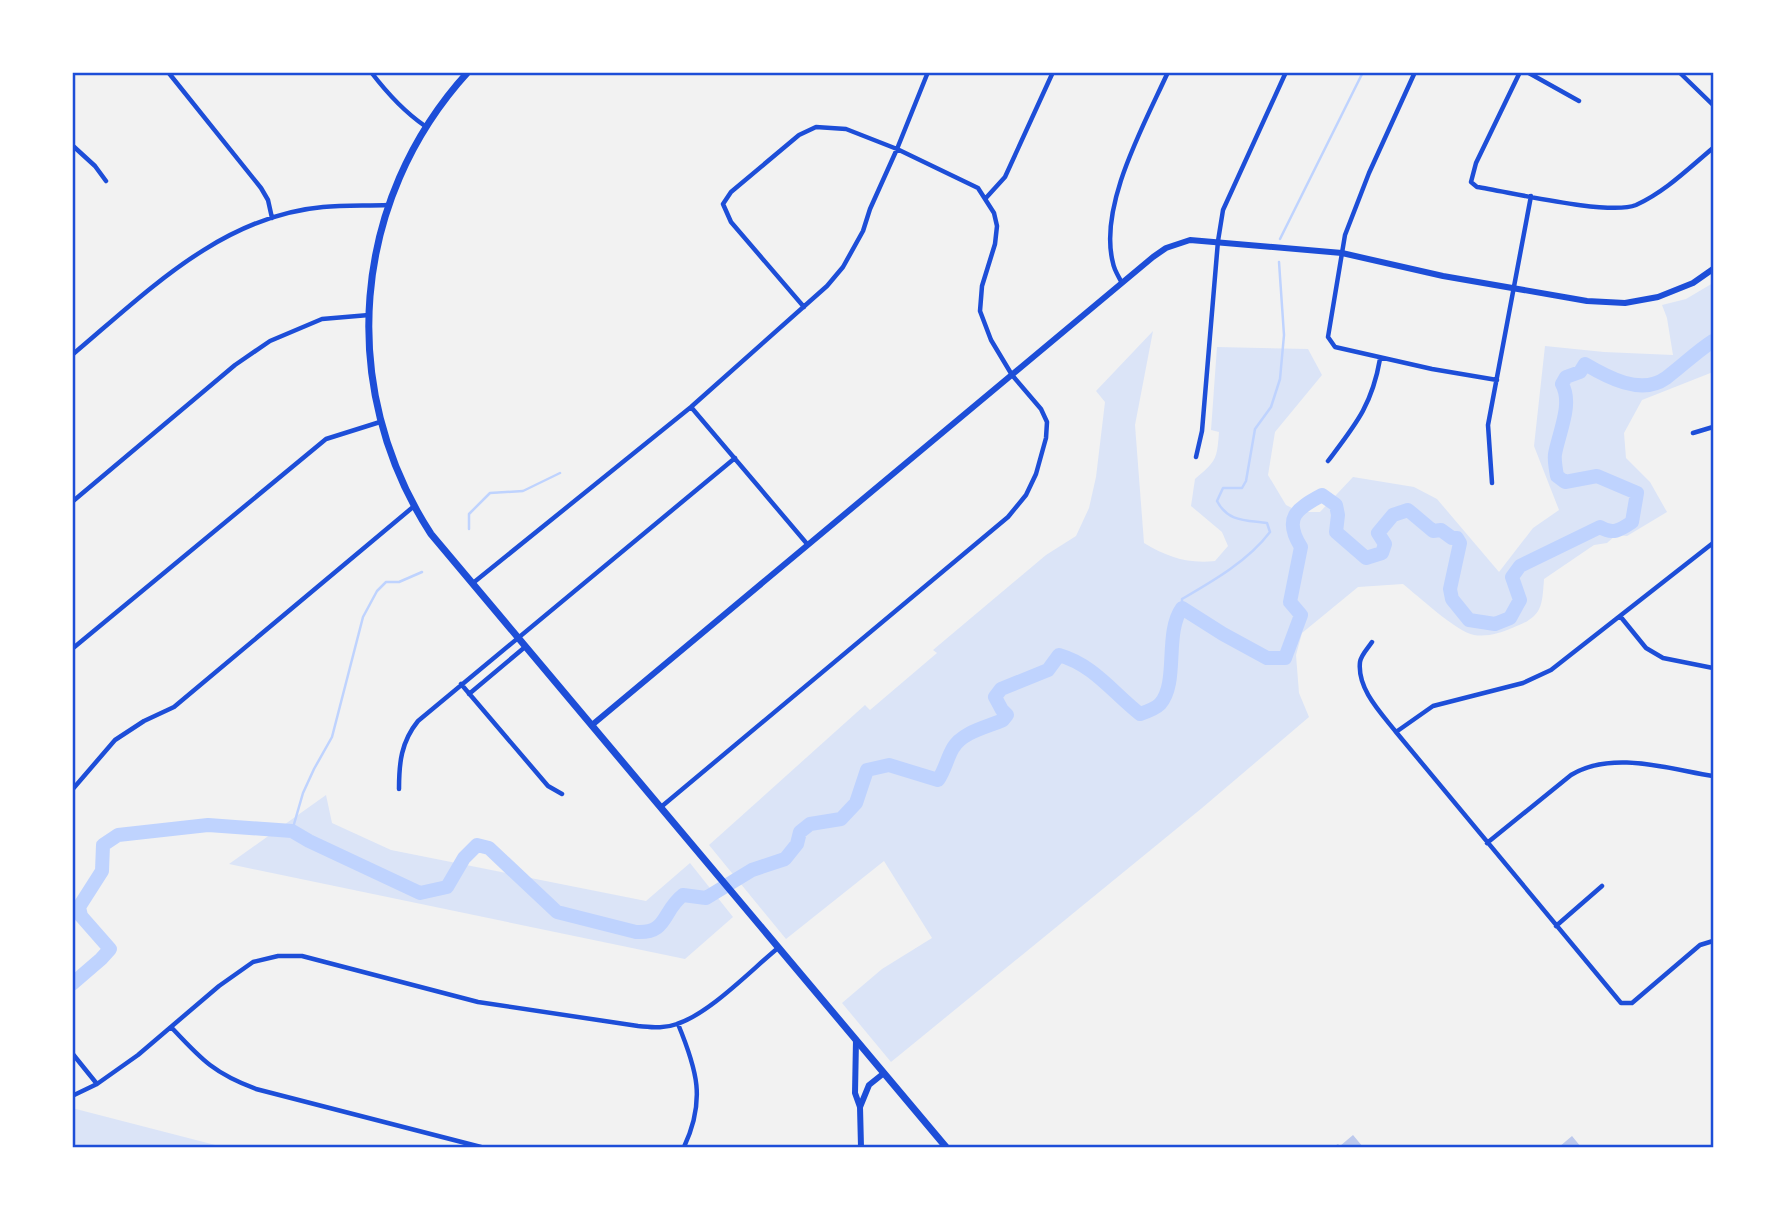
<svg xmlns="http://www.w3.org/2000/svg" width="1785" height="1219" font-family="Merriweather,serif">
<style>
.green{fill:#dbe4f7}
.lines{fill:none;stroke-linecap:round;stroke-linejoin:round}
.stream{stroke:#bfd3fe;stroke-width:2.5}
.river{stroke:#bfd3fe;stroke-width:14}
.building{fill:#bdc9ec}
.minor{stroke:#1d4ed8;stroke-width:4.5}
.tertiary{stroke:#1d4ed8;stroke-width:6}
.secondary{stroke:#1d4ed8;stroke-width:7}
.neatline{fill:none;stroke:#1d4ed8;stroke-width:2.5}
</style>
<rect width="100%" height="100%" fill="#f2f2f2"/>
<path class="green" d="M1713,283v89l-71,28 -18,33 2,25 24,24 17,30 -40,24 -11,-1 -9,8 -13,2 -50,34c-2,29 -2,38 -32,49 -12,5 -24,9 -38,7 -17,-3 -56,-39 -71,-51l-45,3 -56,46 -6,22 3,38 10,24 -107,91 -311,254 -49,-59 40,-34 50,-31 -48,-77 -98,78 -77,-94 156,-140 5,5 67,-57 -4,-3 113,-95 30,-19 13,-28 7,-31 9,-75 -9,-11 57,-60 -18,94 9,118c23,14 44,21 71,18l13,-15 -6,-14 -31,-26 4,-27c21,-18 22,-19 24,-47l-8,-2 6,-83 91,2 14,26 -47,57 -7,43 18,30 14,7h20l33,-35 61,10 23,12 62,73 34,-44 26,-18 -25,-64 11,-100 59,6 69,3 -6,-37 -5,-13 24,-6z
M326,795l6,28 59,27 255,51 44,-38 43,54 -48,42 -456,-95z
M72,1108l151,39h-139l-12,-3z"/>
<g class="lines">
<path class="stream" d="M1280,239l83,-167
M469,529v-15l21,-21 33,-2 37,-18
M1182,608v-9c31,-18 66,-38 88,-67l-3,-9c-22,-3 -39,-1 -50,-22l6,-13h19l4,-7 9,-52 16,-22 9,-28 4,-44 -5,-73
M292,831l11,-38 11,-24 18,-32 31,-120 14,-26 9,-9h13l23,-10"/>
<path class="river" d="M72,984l29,-25 9,-10 -29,-33 -2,-9 23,-36 1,-26 15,-10 90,-10 84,6 17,10 111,52 27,-6 17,-29 13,-13 12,3 68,64 79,20c32,2 26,-21 47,-37l23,3 46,-28 33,-11 12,-15 3,-12 10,-8 31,-5 15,-16 11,-33 22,-5 49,15c7,-10 9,-22 15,-32 9,-16 34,-21 50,-28l4,-5 -5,-5 -7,-13 6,-8 47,-19 11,-15c35,10 54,38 81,59 6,-2 16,-6 20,-10 19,-21 4,-71 22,-96l41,26 44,24h18l16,-43 -11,-13 11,-55c-18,-29 -5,-38 21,-52l14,10 2,10 -2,17 30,26 16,-5 3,-9 -7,-11 15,-18 15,-5 25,21 8,-1 11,8h5l3,5 -10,46 2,10 17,21 26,4 15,-6 10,-18 -8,-23 8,-11 80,-39c13,8 20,3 32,-5l5,-29 -40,-17 -32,6 -8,-6c-1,-7 -3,-15 -2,-22 4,-22 18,-50 7,-70l4,-7 14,-5 5,-8c22,13 56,32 81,14 16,-12 30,-26 47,-37"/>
</g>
<path class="building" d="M1353,1135l10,12h-30l5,-3 2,2z
M1572,1136l9,11h-22z"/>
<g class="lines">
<path class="minor" d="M168,72l93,116 7,12 4,18
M371,72c16,21 32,39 54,54
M1415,72l-46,101 -24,62 -17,102 7,10 97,22 65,11
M1520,72l-44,91 -5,19 6,5c33,5 132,29 159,18 29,-13 53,-37 77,-57
M1527,72l52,29
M1679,72l34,33
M72,145l23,21 11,15
M985,199l20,-22 48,-105
M1122,283c-3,-6 -8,-13 -9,-20 -15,-57 32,-140 55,-191
M72,355c75,-63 149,-139 251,-148 22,-2 44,-1 65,-2
M691,407l117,138
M1693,433l20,-6
M1196,457l6,-26 16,-190 5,-31 63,-138
M1328,461c28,-37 44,-56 52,-102
M1492,483l-4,-58 43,-229
M72,502l163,-137 35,-24 52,-22 47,-4
M473,583l218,-176 136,-121 16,-19 20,-36 7,-22 27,-60 31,-77
M1620,616l26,32 17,10 50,10
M1372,642c-4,6 -11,13 -12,20 -3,27 21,51 36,70l225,271h11l68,-58 13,-4
M72,649l254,-210 54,-17
M461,684l87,102 14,8
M469,694l56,-47
M1396,732l37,-26 90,-23 28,-13 162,-127
M399,789c0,-26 2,-47 19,-68l317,-263
M72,790l43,-50 29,-19 30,-14 239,-200
M661,807l347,-290 18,-22 10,-21 10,-36 1,-16 -6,-13 -29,-34 -21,-35 -11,-29 2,-25 13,-42 2,-18 -3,-13 -16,-25 -81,-39 -51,-20 -30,-2 -17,8 -68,57 -8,12 8,18 73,85
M1487,843l84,-68c41,-25 98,-6 142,1
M1556,926l46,-40
M678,1024c19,46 28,76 6,123
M171,1027c30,32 42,46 85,62l225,58
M72,1053l25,31
M72,1096l25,-12 41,-29 81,-69 34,-24 25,-6h24l176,46 160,24c13,1 26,3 39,-2 33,-11 73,-53 101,-76"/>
<path class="tertiary" d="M592,725l561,-468 13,-9 24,-8 152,13 101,23 144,25 38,2 33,-6 35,-14 20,-14
M856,1040l-1,53 5,14 1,40
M860,1107l9,-22 15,-12"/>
<path class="secondary" d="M468,72c-117,128 -132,316 -37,462l515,613"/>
</g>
<rect width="1785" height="1219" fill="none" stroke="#ffffff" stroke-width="147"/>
<rect x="74" y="74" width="1638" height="1072" class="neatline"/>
</svg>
